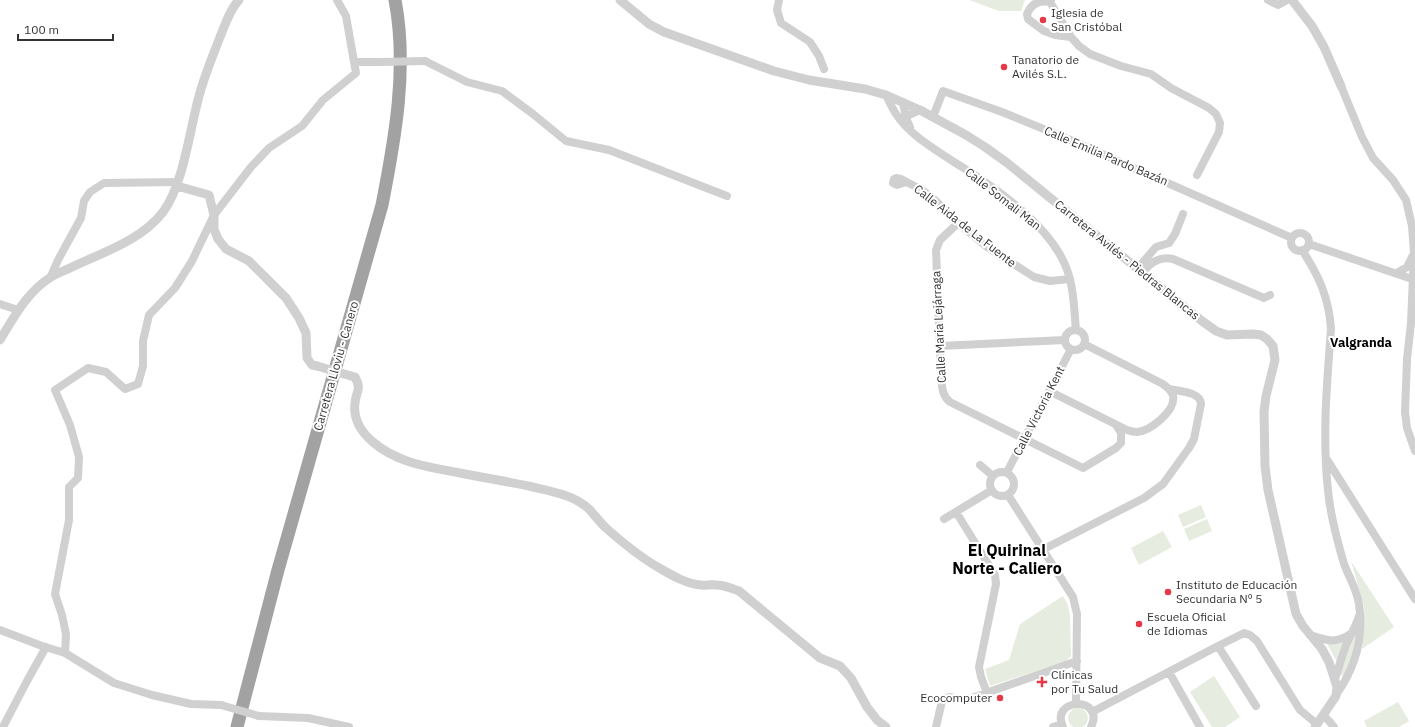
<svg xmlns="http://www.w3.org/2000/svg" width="1415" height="727" font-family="'IBM Plex Sans',sans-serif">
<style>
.green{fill:#e6ecdf}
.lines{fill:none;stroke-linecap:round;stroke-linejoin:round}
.minor{stroke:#d0d0d0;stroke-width:8}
.tertiary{stroke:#d0d0d0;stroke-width:9}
.trunk{stroke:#a2a2a2;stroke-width:13}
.minor-bridge{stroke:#d0d0d0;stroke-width:8}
.tertiary-bridge{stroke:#d0d0d0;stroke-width:9}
.poi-dot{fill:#e63946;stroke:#fff;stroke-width:1.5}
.labels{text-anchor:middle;stroke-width:4;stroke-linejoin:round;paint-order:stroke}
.poi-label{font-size:12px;fill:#333;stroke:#fff;text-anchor:start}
.street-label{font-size:12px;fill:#333;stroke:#fff}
.neighbourhood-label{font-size:13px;font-weight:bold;fill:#000;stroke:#fff}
.district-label{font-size:16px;font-weight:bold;fill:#000;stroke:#fff}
</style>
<rect width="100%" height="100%" fill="#fff"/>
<path class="green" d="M969,0h56l-4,11h-22z
M1201,505l5,12 -23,10 -5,-12z
M1207,519l5,12 -23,10 -5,-12z
M1163,531l9,16 -33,18 -8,-17z
M1351,561l43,66 -32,22 2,-43z
M1063,596l5,9 2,12 1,39 -5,5 -76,25 -5,-17 24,-9 11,-36z
M1359,624l-6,31 -10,26 -3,-11z
M1346,639l-9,23 -11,-20z
M1214,676l26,41 -15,10h-13l-22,-35z
M1398,702l11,19 -10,6h-32l-3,-6z
M1068 718a10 10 0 1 1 20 0a10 10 0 1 1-20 0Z"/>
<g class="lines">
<path class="minor" d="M779,0l-2,10 4,13 29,19 9,14 5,13
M1051,0l-1,2c-11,-2 -19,2 -23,12l1,5 16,12 11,4 16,2 8,9 11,8 31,12 30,8 20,14 38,20 7,6 4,9 -1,9 -22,43
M1268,0l10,5 9,-5
M1050,2l21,35
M425,61l42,21 35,9 31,23 33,27 43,9 118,46
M354,62h26
M1341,86l21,51 11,21 20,22 13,20 6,26 2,27 -3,70 -4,36 -2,53 2,16 8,23
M886,95c3,6 6,13 10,19 14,21 37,34 58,48 39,24 95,62 112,105 8,20 8,42 10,63
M903,102l3,16 4,9
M933,117l10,-26 59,21 66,27 224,99
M901,119l19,-9
M906,182l-9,3 -4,-2 1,-4 2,-1 5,1 21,11 14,11 22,22 29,24 47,30 16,4 20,-2
M958,223l-18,17 -4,10 5,124c1,10 0,21 9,28l133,66 33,-20 5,-5v-10l-5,-8
M1291 242a9 9 0 1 1 18 0a9 9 0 1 1-18 0Z
M1309,244l103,35
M1302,250c17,26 27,48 29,79 -4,53 -9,107 -3,161 2,25 9,50 16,74 5,13 13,26 15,40 5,34 -3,63 -23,91
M1137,269l19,-22 13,-4 6,-9 8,-20
M1142,273c8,-10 17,-17 31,-14l91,39 6,-3
M1397,273l10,-6 5,-10
M51,276l7,-16 23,-42 3,-17 6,-9 14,-9 74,-1
M0,304l18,6
M1065 340a10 10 0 1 1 20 0a10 10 0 1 1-20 0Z
M940,346l125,-6
M1049,391l78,39c3,1 7,2 10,2 13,-1 39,-21 36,-36 -1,-5 -6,-9 -10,-12l-79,-40
M1326,458l89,141
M980,465l13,11
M990 484a12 12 0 1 1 24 0a12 12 0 1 1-24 0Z
M1007,472l64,-123
M1008,495l65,102 4,17 -1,89
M956,512l39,63 1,9 -17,83 2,10 6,16
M944,519l48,-29
M1042,550l102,-52 19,-14 26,-36 5,-9 7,-35c0,-12 -22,-13 -32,-15
M0,630l42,16 23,7 49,30 38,12 39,9 30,1
M1310,635c18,6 26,9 42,-2
M1218,646l26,-13 6,2 7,6 43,69 17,14
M65,653l1,-19 -4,-19 -7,-21 14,-74v-33l9,-9 1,-21 -9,-32 -15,-35 33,-22 18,4 19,17 13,-5 5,-18v-25l6,-26 26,-27 17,-27 22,-46 37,-48 18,-19 33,-22 21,-26 33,-27 -10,-57 -9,-16
M1169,672l31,55
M1335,679c4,-12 7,-24 12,-36 4,-9 9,-17 12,-27
M1092,712l126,-66 38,60
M1323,715l6,6 5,6
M259,716l49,2 41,9
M3,727l24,-46 19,-34
M936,727l6,-26 7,-4 17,3 111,-39
M1053,727l9,-3
M1063,727c-14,-30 43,-31 28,0"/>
<path class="tertiary" d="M620,0l29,24 15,8 110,39 35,9 56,9 21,6 34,15 46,25 19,12 21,15 196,159 14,10 11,4 26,-1 8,1 6,4 6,7 2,14 -9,36 -2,16 1,54 3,24 28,124 7,12 19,23 7,13 8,25 -1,9 -21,31
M1292,0l20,26 12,21 17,39
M177,186l32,9 5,20v14l4,10 8,10 23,12 37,37 13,20 7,15 1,25 5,7 5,1
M0,340c14,-23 27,-48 51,-63 6,-4 13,-6 19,-9 31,-15 71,-27 93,-56 20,-27 26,-78 35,-112 5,-21 14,-42 22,-63 5,-12 10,-28 19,-37
M351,376l4,1c7,13 1,14 0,26 -2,16 6,29 18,39 24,21 56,25 87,31 33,7 68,11 101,21 10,3 21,8 29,16 5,6 10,12 16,18 17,15 35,30 55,41 12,7 26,15 40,16 4,1 10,-1 15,0 8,0 15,3 23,6l81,67 20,8 11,12 16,29 10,13 9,7"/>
<path class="trunk" d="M237,727l41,-157 104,-365c13,-66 26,-138 13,-205"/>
<path class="minor-bridge" d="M380,62l45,-1
M221,705l38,11"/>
<path class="tertiary-bridge" d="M317,366l34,10"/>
</g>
<g class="poi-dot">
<circle cx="1043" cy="20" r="4"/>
<circle cx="1004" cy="67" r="4"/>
<circle cx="1168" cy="592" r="4"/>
<circle cx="1139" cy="624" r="4"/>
<path d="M1040 676h4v4h4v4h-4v4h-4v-4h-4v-4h4z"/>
<circle cx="1000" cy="698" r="4"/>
</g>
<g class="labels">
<g class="poi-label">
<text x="1051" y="17">Iglesia de<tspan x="1051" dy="14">San Cristóbal</tspan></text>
<text x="1012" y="64">Tanatorio de<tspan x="1012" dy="14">Avilés S.L.</tspan></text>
<text x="1176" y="589">Instituto de Educación<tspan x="1176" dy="14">Secundaria Nº 5</tspan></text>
<text x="1147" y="621">Escuela Oficial<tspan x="1147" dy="14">de Idiomas</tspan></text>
<text x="1051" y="679">Clínicas<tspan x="1051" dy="14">por Tu Salud</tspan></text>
<text x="992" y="702" text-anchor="end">Ecocomputer</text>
</g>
<g class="street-label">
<text transform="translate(1106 156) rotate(23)" y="4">Calle Emilia Pardo Bazán</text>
<text transform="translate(1003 199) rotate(38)" y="4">Calle Somali Man</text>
<text transform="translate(965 226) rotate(38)" y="4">Calle Aida de La Fuente</text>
<text transform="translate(1127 260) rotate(39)" y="4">Carretera Avilés - Piedras Blancas</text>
<text transform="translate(939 327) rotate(-93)" y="4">Calle María Lejárraga</text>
<text transform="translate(336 366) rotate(-74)" y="4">Carretera Lloviu - Canero</text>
<text transform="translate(1039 411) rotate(-63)" y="4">Calle Victoria Kent</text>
</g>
<g class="neighbourhood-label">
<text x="1361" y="347">Valgranda</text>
</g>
<g class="district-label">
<text x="1007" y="556">El Quirinal<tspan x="1007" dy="18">Norte - Caliero</tspan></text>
</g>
</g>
<path d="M18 34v6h95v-6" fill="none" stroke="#333333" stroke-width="2"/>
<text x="24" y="34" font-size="12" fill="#333333" stroke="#ffffff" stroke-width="3" paint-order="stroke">100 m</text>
</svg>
